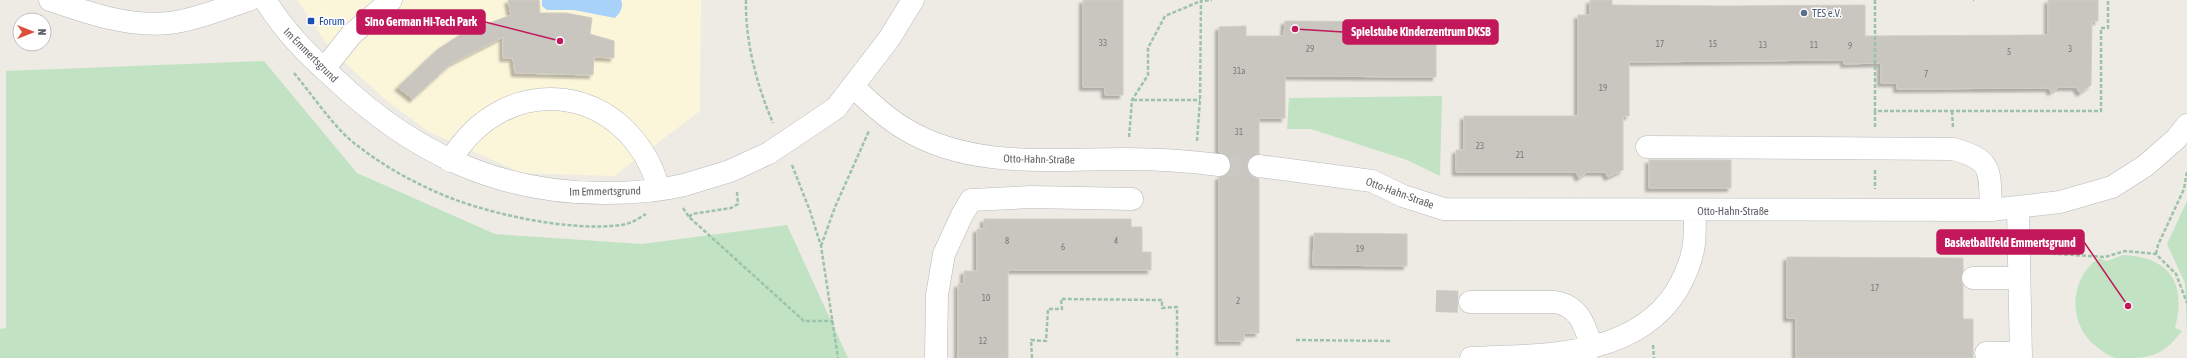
<svg xmlns="http://www.w3.org/2000/svg" width="2187" height="358" font-family="'Asap Condensed',sans-serif">
<style>
.commercial{fill:#fbf5da}
.green{fill:#c1e3c3}
.water{fill:#a8d2f9}
.building{fill:#c9c6c0;stroke:#d1cdc2;filter:url(#shadow)}
.lines{fill:none;stroke-linecap:round;stroke-linejoin:round}
.minor-tunnel{stroke:#c9c8c3;stroke-width:22;stroke-dasharray:22 11;stroke-linecap:butt}
.minor-casing{stroke:#b6b8bd;stroke-width:23}
.path{stroke:#9cc3a9;stroke-width:2.5;stroke-dasharray:4 2;stroke-linecap:butt}
.minor{stroke:#fff;stroke-width:22}
.minor-bridge-casing{stroke:#b6b8bd;stroke-width:23;stroke-linecap:butt}
.minor-bridge{stroke:#fff;stroke-width:22}
.service-dot{fill:#5c6f8a;stroke:#fff;stroke-width:1.5}
.transit-dot{fill:#1a4fb4;stroke:#fff;stroke-width:1.5}
.labels{text-anchor:middle;stroke-width:3;stroke-linejoin:round;paint-order:stroke}
.number-label{font-size:9px;fill:#77787a}
.service-label{font-size:11px;fill:#4e5e75;stroke:#fff;text-anchor:start}
.transit-label{font-size:11px;fill:#164399;stroke:#fff;text-anchor:start}
.street-label{font-size:11px;fill:#5c5e63;stroke:#fff}
.leader{fill:none;stroke:#c2185b;stroke-width:1.5}
.callout-dot{fill:#c2185b;stroke:#fff;stroke-width:1.5}
.callout{fill:#c2185b;stroke:#c2185b;stroke-width:1.5}
.callout-label{font-size:12px;text-anchor:middle;font-weight:bold;fill:#fff}
</style>
<defs>
<filter id="shadow"><feDropShadow dx="-3.5" dy="3.5" stdDeviation="1" flood-color="#0004"/></filter>
</defs>
<rect width="100%" height="100%" fill="#edebe3"/>
<path class="commercial" d="M297,0h404l-1,111 -86,65 -93,-3 -92,-41 -43,-32 -55,-50z"/>
<path class="green" d="M264,61l93,112 138,61 147,10 145,-19 61,133h-848v-29l6,-1v-257z
M1442,96l-2,80 -33,-16 -96,-31h-24l2,-31z
M2187,201v135l-2,-53 -18,-39z
M2123,255c46,2 64,27 52,73l7,3c-15,19 -26,27 -51,27 -5,0 -11,0 -16,0 -6,-2 -13,-7 -18,-11 -30,-22 -28,-69 2,-89l8,3z"/>
<path class="water" d="M542,0h79c3,7 -1,13 -6,18l-41,-8h-27l-5,-4z"/>
<path class="building" d="M508,0h31l1,13h26l26,5 -2,16 24,7v17l-20,-1 -1,18 -78,-2 -2,-15h-10v-21l-51,26 -39,36 -15,-12 40,-38 25,-16 48,-18z
M1083,0h40v95h-18v-8h-22z
M1590,0h22v5l113,1 140,-1v31l183,-1v-35h50v21h-6l-1,64 -11,8 -4,-6h-17l-8,5 -2,-4 -152,1v-6h-16v-20l-37,1v-4l-215,2v54h-6v54l-15,7 -3,-5h-18l-8,6 -3,-6h-120v-22h8v-34h114v-101h12z
M1285,21l151,1v55l-151,-1v42h-26v36l-10,4 -2,7 4,11 8,3v154h-15v8h-25v-164l10,-4 2,-7 -4,-11 -8,-3v-125l27,-1v10h38z
M1649,160h82v28h-82z
M984,219h147v8h11v25h9v18h-143v88h-50v-74h6v-13h13v-42h7z
M1314,233l93,1v32l-94,-1z
M1787,257l176,1v13l-2,7 2,7v34h10v39h-177v-40h-9z"/>
<g class="lines">
<path class="minor-tunnel" d="M1219,165l40,1
M1436,301l34,1"/>
<defs>
<path id="minor" d="M50,0c38,13 78,27 119,23 27,-3 54,-15 80,-23
M265,0c21,33 41,53 70,79 77,73 163,115 271,114 26,0 53,-2 78,-8
M324,69l27,-34 40,-35
M854,87c16,16 32,31 51,42 66,40 147,30 220,30 31,0 63,2 94,6
M836,108l53,-69 24,-39
M1647,147l306,2c42,11 36,23 38,61
M450,161c57,-95 179,-77 209,28
M1259,166l113,15 31,15 41,13 547,1 69,-8 52,-15 33,-21 31,-27 11,-14
M2018,209l3,149
M1973,278h45
M1470,302h85c25,4 30,24 37,46
M1986,353l35,-1
M936,358l1,-63 7,-41 18,-39 9,-15 60,-3 101,2
M1471,358c73,-3 164,0 206,-68 8,-14 15,-30 17,-46 1,-11 1,-22 1,-33"/>
</defs>
<use href="#minor" class="minor-casing"/>
<path class="path" d="M746,0c-1,41 11,86 27,123
M1875,0v111h226v-83h7v-28
M1973,0h1
M294,73c17,20 43,59 64,73 23,18 49,33 76,45 47,22 135,41 187,34 9,-1 17,-6 25,-11
M1133,100h67
M1952,111l1,17
M1875,127v-16
M1129,137l3,-37 16,-25v-27l17,-32 36,-15
M1197,141l3,-41 1,-99 11,-1
M792,165l18,46 11,35 17,112
M1875,170v19
M683,208l6,9 115,104h29
M689,217l3,-3 39,-6 7,-4 -1,-12
M821,246l14,-39 34,-76
M2040,253l65,4 20,-6 31,3 20,20 11,29
M2156,254l2,-9 26,-56 3,-18
M1296,340l96,1
M1653,345l1,13
M1032,358l-1,-18 15,1 2,-32h14l-1,-10 101,1v8l15,-1v51"/>
<use href="#minor" class="minor"/>
<defs>
<path id="minor-bridge" d="M684,185l46,-14 39,-18 67,-45"/>
</defs>
<use href="#minor-bridge" class="minor-bridge-casing"/>
<use href="#minor-bridge" class="minor-bridge"/>
</g>
<circle class="service-dot" cx="1804" cy="13" r="4"/>
<rect class="transit-dot" x="307" y="17" width="8" height="8" rx="2"/>
<g class="labels">
<g class="number-label">
<text x="1103" y="46">33</text>
<text x="1660" y="47">17</text>
<text x="1713" y="47">15</text>
<text x="1763" y="48">13</text>
<text x="1814" y="48">11</text>
<text x="1850" y="49">9</text>
<text x="1310" y="52">29</text>
<text x="2070" y="52">3</text>
<text x="2009" y="55">5</text>
<text x="1239" y="74">31a</text>
<text x="1926" y="77">7</text>
<text x="1603" y="91">19</text>
<text x="1239" y="135">31</text>
<text x="1480" y="149">23</text>
<text x="1520" y="158">21</text>
<text x="1007" y="244">8</text>
<text x="1116" y="244">4</text>
<text x="1063" y="250">6</text>
<text x="1360" y="252">19</text>
<text x="1875" y="291">17</text>
<text x="986" y="301">10</text>
<text x="1238" y="304">2</text>
<text x="983" y="344">12</text>
</g>
<g class="service-label">
<text x="1812" y="17">TES e.V.</text>
</g>
<g class="transit-label">
<text x="319" y="25">Forum</text>
</g>
<g class="street-label">
<text transform="translate(311 55) rotate(45)" y="4">Im Emmertsgrund</text>
<text transform="translate(1039 159) rotate(1)" y="4">Otto-Hahn-Straße</text>
<text transform="translate(605 191) rotate(-1)" y="4">Im Emmertsgrund</text>
<text transform="translate(1400 193) rotate(20)" y="4">Otto-Hahn-Straße</text>
<text x="1733" y="215">Otto-Hahn-Straße</text>
</g>
</g>
<path class="leader" d="M560 41L485 22M1295 29L1343 32M2128 306L2084 242"/>
<g class="callout-dot">
<circle cx="560" cy="41" r="4"/>
<circle cx="1295" cy="29" r="4"/>
<circle cx="2128" cy="306" r="4"/>
</g>
<g class="callout">
<rect x="357" y="10" width="128" height="24" rx="4"/>
<rect x="1343" y="20" width="155" height="24" rx="4"/>
<rect x="1937" y="230" width="147" height="24" rx="4"/>
</g>
<g class="callout-label">
<text x="421" y="26">Sino German Hi-Tech Park</text>
<text x="1421" y="36">Spielstube Kinderzentrum DKSB</text>
<text x="2010" y="247">Basketballfeld Emmertsgrund</text>
</g>
<g transform="translate(32 32) rotate(90)"><circle r="19" fill="#ffffff" stroke="#bebfc1"/>
<path d="M0-3L7 15L0 10L-7 15Z" fill="#dd4e3a"/>
<text y="-6" font-size="11" font-weight="bold" text-anchor="middle" fill="#5c5e63">N</text>
</g>
</svg>
